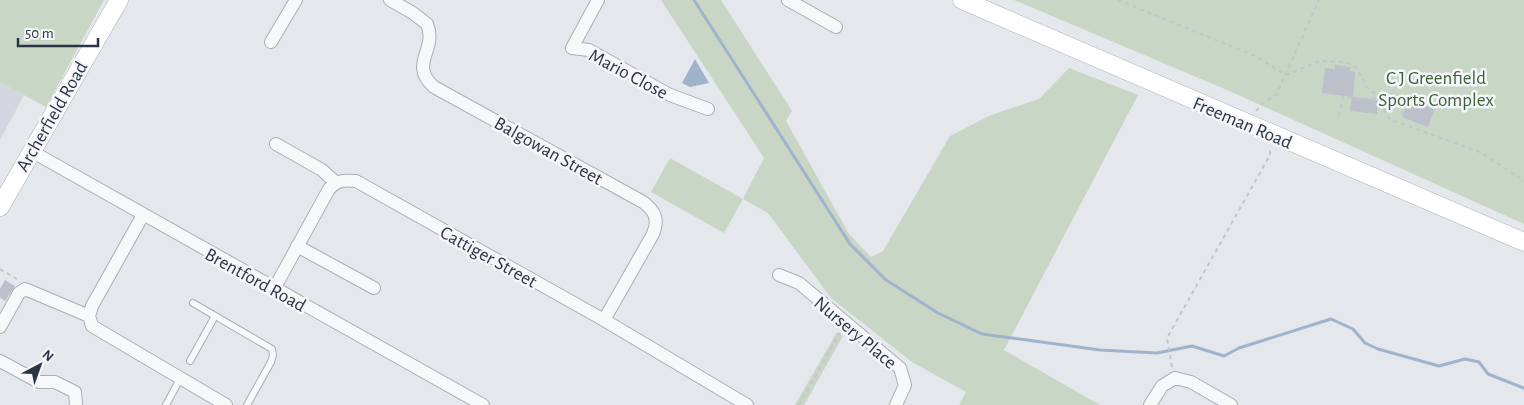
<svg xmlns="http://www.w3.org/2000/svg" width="1524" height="405" font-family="'Alegreya Sans',sans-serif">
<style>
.built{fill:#d2d6de}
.green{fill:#c9d6c5}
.water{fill:#9fb4cc}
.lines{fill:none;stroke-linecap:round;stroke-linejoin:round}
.stream{stroke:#9fb4cc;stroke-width:3}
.building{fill:#bbc0ca}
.lane-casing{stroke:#a9aeb7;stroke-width:8}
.street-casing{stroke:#a9aeb7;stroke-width:14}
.secondary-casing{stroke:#a9aeb7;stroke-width:19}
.path{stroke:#c2c5cb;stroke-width:2;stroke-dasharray:4 4;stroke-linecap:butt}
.lane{stroke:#f7f8fa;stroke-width:6}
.street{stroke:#f7f8fa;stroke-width:12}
.secondary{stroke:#fff;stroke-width:18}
.labels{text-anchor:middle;stroke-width:5;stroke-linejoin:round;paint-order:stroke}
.street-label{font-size:19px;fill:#2b3445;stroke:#f4f6f9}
.park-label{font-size:19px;fill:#3f6138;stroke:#f4f6f9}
</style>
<rect width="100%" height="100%" fill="#e4e7ec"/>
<path class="built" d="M0,82l24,13 -24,45z"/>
<path class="green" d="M0,0h104l-58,107 -46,-25z
M661,0h60l71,111 -6,10 63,113 22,23 12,-6 67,-115 41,-21 48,-16 30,-31 69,27 -134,255 96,55h-141l7,-13 -54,-30 -81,-64 -63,-85 -25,-14 -19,34 -73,-41 19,-34 73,41 21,-41z
M1014,0h510v224l-290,-131z
M837,332l6,4 -39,69h-9z"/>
<path class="water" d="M695,59l14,24 -19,4 -8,-4z"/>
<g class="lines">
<path class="stream" d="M694,0l156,244 36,36 52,33 44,21 118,16 57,3 35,-7 32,10 15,-8 92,-29 22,10 12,14 13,6 61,17 26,-7 14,3 9,12 36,14"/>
</g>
<path class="building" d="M1335,65l16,2 -1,4 5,1 -2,25 -31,-4 3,-25 10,1z
M1352,97l26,3 -1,14 -27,-3z
M1409,99l26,10 -7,18 -26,-10z
M5,280l10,6 -10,15 -5,-4v-8z"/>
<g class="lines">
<defs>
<path id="lane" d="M193,303l79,46 1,6 -2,7 -24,43
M190,361l25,-45
M166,405l14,-26"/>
<path id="street" d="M390,0l23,13 14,11c11,26 -19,40 7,63l209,115c12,9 16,17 10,32l-49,86
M598,0l-26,48 17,2 81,45 38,14
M788,0l48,27
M271,42l25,-42
M276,144l46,26 13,12
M31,151l452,254
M143,215l-51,91 -3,10 3,10 134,79
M297,246l77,42
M779,275l20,8 101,85 5,17 -9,20
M274,289l55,-100c8,-9 15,-9 27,-8l248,139 143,85
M0,327l19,-34 6,-4 64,27
M0,361l39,21h16l20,10 1,13
M1150,405l12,-19 13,-8 16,4 40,23"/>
<path id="secondary" d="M962,0l562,242
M0,207l119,-207"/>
</defs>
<use href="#lane" class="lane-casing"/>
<use href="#street" class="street-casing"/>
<use href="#secondary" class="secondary-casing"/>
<path class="path" d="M1118,0l137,56 31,19 34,-14 26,1 10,5 13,23 14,8 2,15 6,7 89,32 44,29
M1383,98l8,-5 16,6 -6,17
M1256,111l8,-9 12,-7 43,-95
M1339,116l4,-19 36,2 3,-2
M0,269l17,10
M1172,367l-5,-29 103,-183v-7
M799,405l41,-72"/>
<use href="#lane" class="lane"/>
<use href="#street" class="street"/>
<use href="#secondary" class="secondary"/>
</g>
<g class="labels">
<g class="street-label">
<text transform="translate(629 73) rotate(28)" y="7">Mario Close</text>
<text transform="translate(51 116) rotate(-60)" y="7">Archerfield Road</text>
<text transform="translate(1243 122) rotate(23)" y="7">Freeman Road</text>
<text transform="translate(549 150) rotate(29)" y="7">Balgowan Street</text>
<text transform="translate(489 256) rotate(29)" y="7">Cattiger Street</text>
<text transform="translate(256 279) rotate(29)" y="7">Brentford Road</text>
<text transform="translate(856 332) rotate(40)" y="7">Nursery Place</text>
</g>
<g class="park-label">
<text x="1436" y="84">C J Greenfield<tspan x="1436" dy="22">Sports Complex</tspan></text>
</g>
</g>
<g transform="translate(40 365) rotate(41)" stroke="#f4f6f9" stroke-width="4" paint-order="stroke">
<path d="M0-4L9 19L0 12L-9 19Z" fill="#2b3445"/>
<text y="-8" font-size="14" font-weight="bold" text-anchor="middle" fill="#2b3445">N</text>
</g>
<path d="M18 38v8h80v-8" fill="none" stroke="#2b3445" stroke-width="2.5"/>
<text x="25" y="38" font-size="15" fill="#2b3445" stroke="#f4f6f9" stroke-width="4" paint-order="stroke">50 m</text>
</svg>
